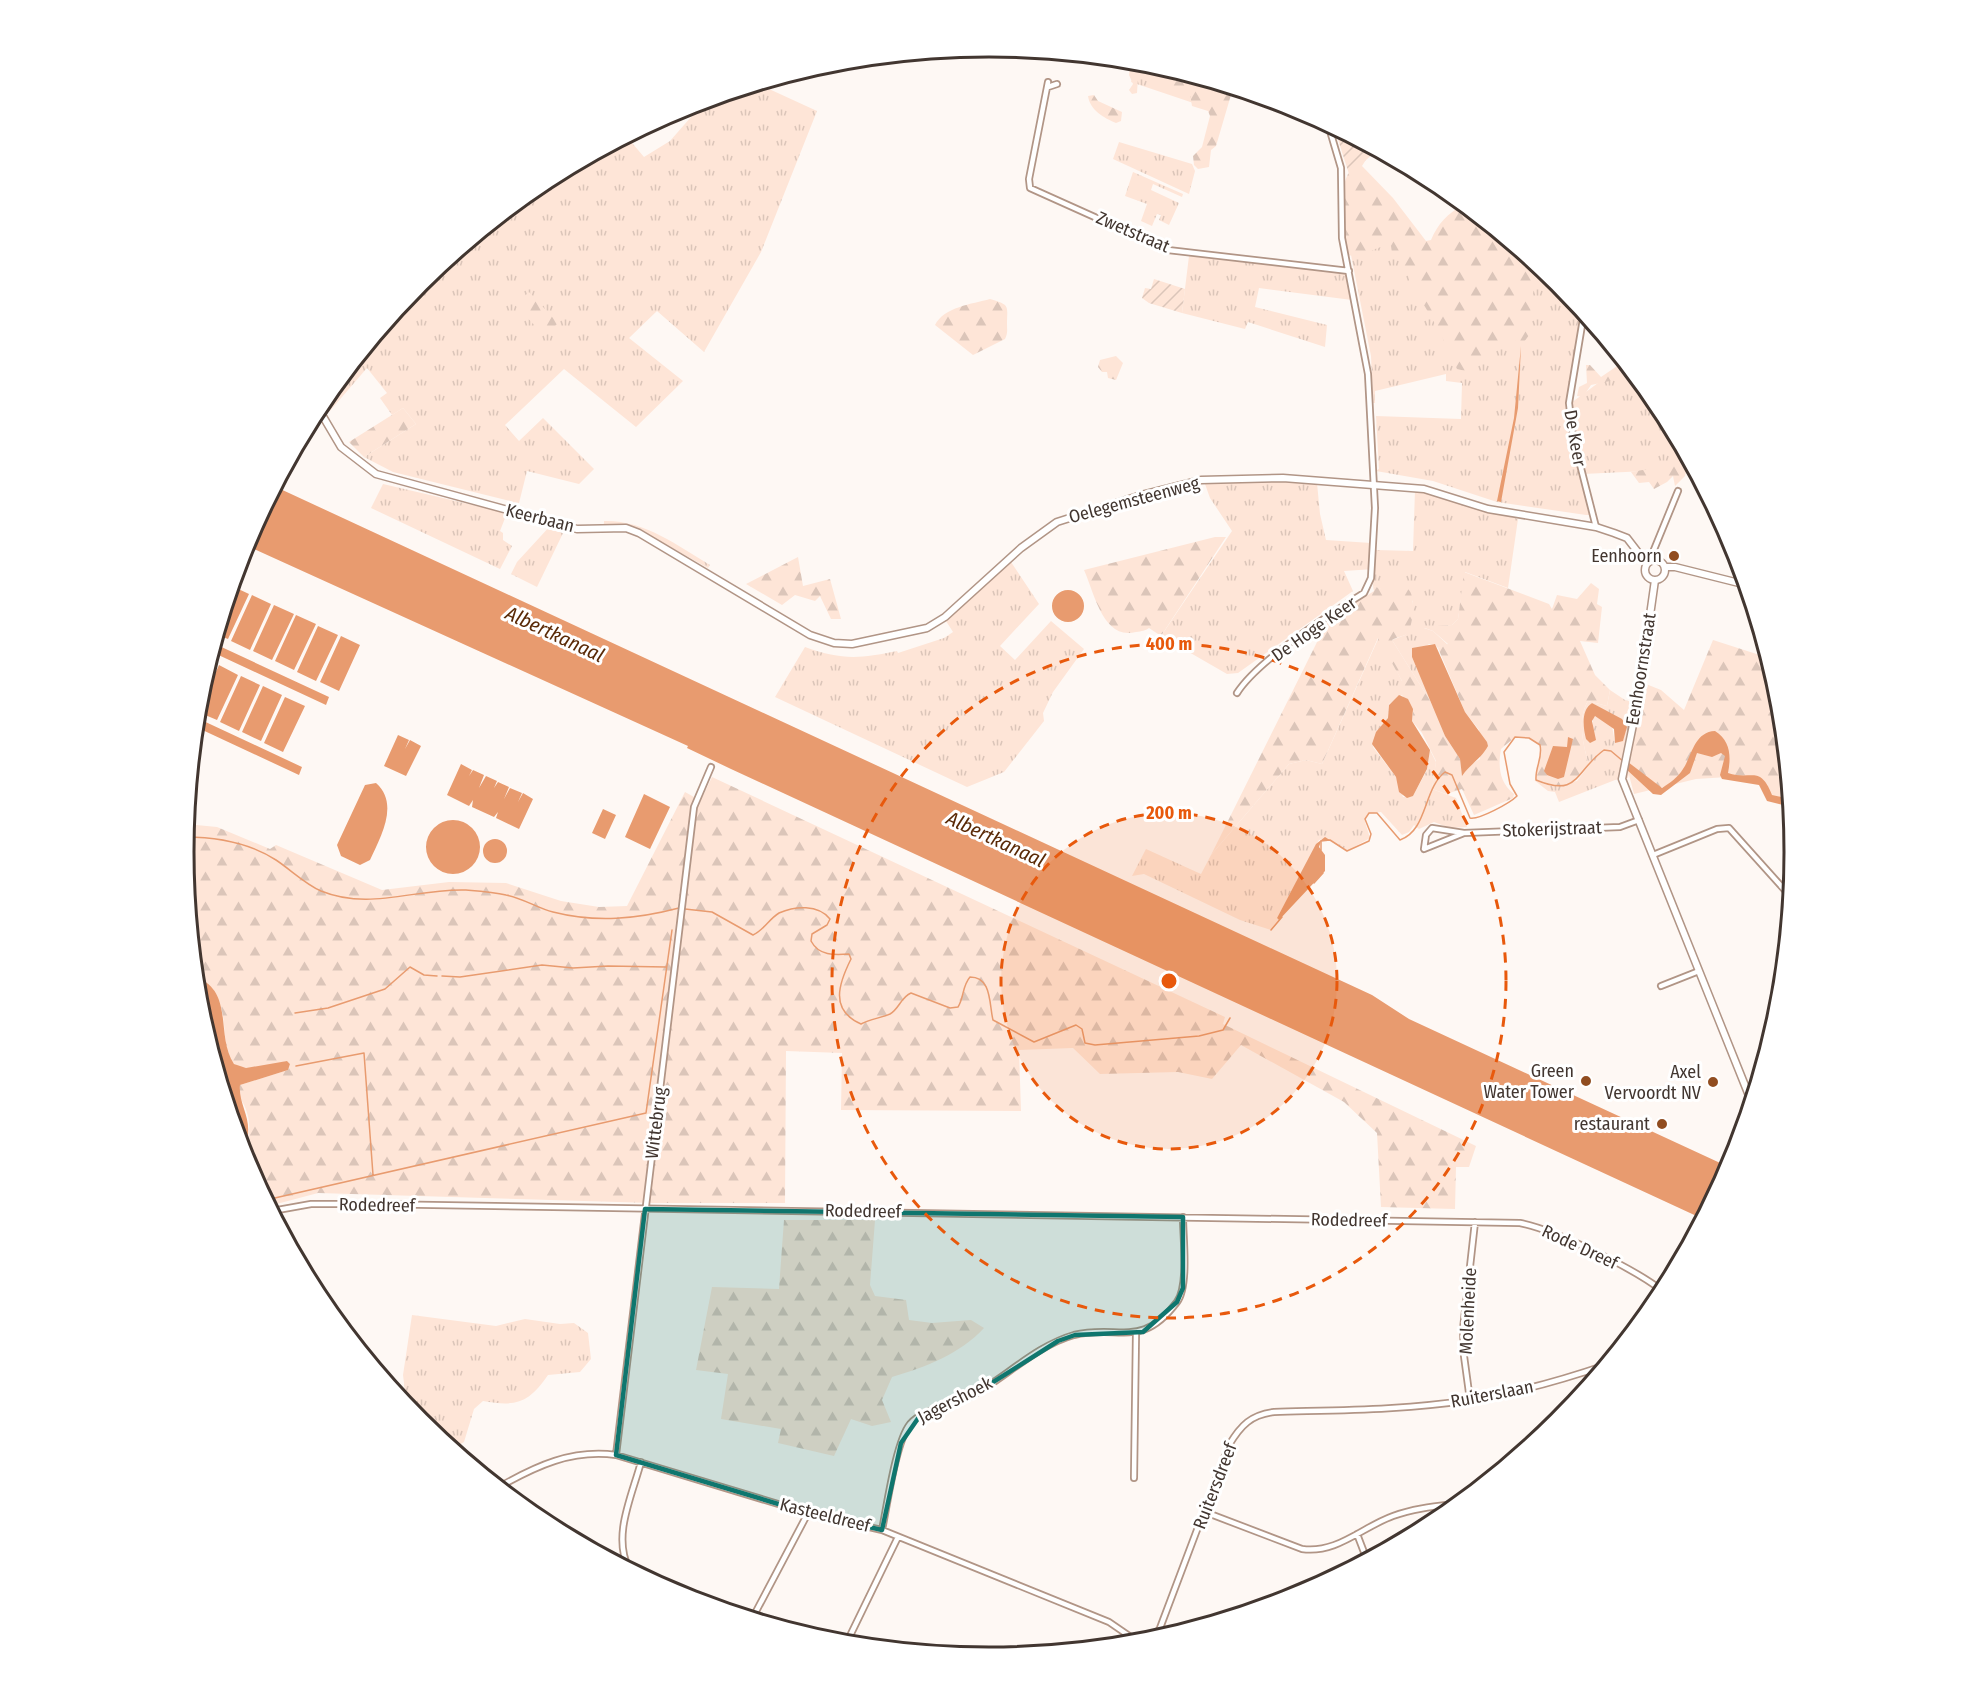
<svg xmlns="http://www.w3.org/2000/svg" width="1979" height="1705" font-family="'Fira Sans Condensed',sans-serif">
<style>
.grass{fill:url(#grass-tufts);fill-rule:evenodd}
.forest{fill:url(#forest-firs)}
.garden{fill:url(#garden-furrows)}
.water{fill:#e89b6f}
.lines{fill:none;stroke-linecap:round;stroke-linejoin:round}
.stream{stroke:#e89b6f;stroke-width:1.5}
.minor-casing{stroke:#b19586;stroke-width:8}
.tertiary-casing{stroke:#b19586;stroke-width:9}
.minor{stroke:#fff;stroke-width:4.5}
.tertiary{stroke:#fff;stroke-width:6}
.marked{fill:#0f766e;fill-opacity:0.2;stroke:#0f766e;stroke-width:4.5;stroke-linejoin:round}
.ring{fill:none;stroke:#e8590c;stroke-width:3;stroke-dasharray:10 8}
.poi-dot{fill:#914d20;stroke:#fff;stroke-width:2}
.labels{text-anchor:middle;stroke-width:6;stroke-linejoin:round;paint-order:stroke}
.street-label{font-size:18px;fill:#423630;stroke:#fff}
.poi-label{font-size:18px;fill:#423630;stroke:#fff;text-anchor:end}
.water-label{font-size:20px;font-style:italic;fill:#5a2a07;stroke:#fff}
.rim{fill:none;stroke:#423630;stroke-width:3}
.centre{fill:#e8590c;stroke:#fff;stroke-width:3}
.ring-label{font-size:18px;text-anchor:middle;font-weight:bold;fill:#e8590c;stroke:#fff;stroke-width:6;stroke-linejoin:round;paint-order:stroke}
</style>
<defs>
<pattern id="grass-tufts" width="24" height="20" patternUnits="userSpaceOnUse" patternTransform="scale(1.5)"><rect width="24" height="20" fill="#fee5d7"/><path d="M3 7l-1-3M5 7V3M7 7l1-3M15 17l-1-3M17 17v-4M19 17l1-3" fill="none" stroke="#dbc5b9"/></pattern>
<pattern id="forest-firs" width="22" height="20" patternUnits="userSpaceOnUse" patternTransform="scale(1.5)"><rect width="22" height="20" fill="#fee5d7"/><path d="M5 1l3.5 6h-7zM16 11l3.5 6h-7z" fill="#dbc5b9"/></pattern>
<pattern id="garden-furrows" width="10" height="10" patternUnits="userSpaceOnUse" patternTransform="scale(1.5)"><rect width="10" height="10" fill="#fee5d7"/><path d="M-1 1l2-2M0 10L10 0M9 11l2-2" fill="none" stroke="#dbc5b9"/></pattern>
</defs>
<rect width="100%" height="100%" fill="#fef8f4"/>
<path class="grass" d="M1138,61l93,27 -8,25 -92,-31z
M758,84l59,27 -56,141 -57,100 -47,-41 -28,27 54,43 -47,46 -72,-58 -59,56 14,16 24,-23 51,51 -15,15 -52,-13 -9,36 -8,-6 -117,-29 -29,-15 52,-33 -13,-16 -11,7 -12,-17 7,-5 -20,-25 -38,44 -6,-12 97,-118 66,-54 2,3 15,-10 -3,-5 42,-34 85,-45 17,20 26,-16 35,-40z
M1119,142l73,22 3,7 -6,23 -76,-35z
M1133,172l50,22 -1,3 -29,-13 -2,6 28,13 -10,22 -10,-5 2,-5 -4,-1 -5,12 -11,-5 6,-17 -22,-8z
M1396,241l136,42 7,-17 21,17 23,28 -16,95 58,-43 35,42 32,60 -3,4 -106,5 8,41h-5l-89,-13 -64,-21 -57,-10 -2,-57 3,56 2,-1 -3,-53 85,3 1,-36 -16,-2v-7l-71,17v12h-2l-2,-47 -20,-101z
M1189,256l157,18 6,26 -93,-12 -4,19 72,18 -2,22 -77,-25 -3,7 -63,-16z
M1277,481l40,2 3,31 6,26 45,3 5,7 37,1 2,-61 103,29 -10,69 -43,-16 -7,47 -6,6 -28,3 9,3 15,14 -10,3 -4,-4h-5l-17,13 22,50 -42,-67 13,-5 4,-5 4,-29 -40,-15 1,-17 -30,2 9,20 -115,82 -11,1 -66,-38 71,-105 -22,-33 -5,-14z
M383,484l124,29 -7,18 3,2v7l9,6 -12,23 -129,-61z
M604,521c40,-1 73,24 106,44l-2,3 -70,-39 -12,-4h-22z
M551,525l14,4 -28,58 -26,-13 6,-12z
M1011,562l28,42 -39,42 15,14 36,-39 33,28 -31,43 -10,21 1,8 -40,51 -37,15 -192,-90 30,-50c36,13 54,12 92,4l1,2 46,-15 9,-6 -7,-11z
M1379,637l23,44v14l-13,9 -1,14 -15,29 23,30 7,20 10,-1 14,-26 3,-20 6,12 -4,27 24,9 11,29 -17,1 -16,-6 -15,7 -5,-4 -5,7 -7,3 -21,-23 -14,2 -2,8 5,16 -23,13 -20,-13 -8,2 -42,78 2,2 -8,10 -31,-10 -96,-46 -12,2 14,-27 55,25 10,-19 78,-91 17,-4 16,4z
M1610,690l15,10 17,5 -14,73 -13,2 -56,22 -4,-10 -7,-1 -14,-11 16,6 27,-5 12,-16c-6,-20 -12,-45 -1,-64l19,5zM1592,703l34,21 -2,11 -9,8 -3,-17 -17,-10 -2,1v10l-8,-9 2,-11z
M412,1315l84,11 29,-7 35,5 14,-1 14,10 3,26 -11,13 -32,3c-19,28 -32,32 -65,26l-9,8 -10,33 -12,7 -33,-27 -12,-15 -4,-32z"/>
<path class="forest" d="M1131,60l20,3c6,15 30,25 41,13l41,12 -17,58 -5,4 -2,17 -11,2 -4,-4 -1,-9 9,-9 8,-31 -2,-5 -16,-5 -2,-12c-20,-1 -38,-9 -47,-27l-5,10 -1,16 -5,1 -3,-4 4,-6 -4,-9z
M1094,95l4,6 24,11 -1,9 -5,2c-12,-5 -26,-13 -28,-27z
M1369,155l-7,11 31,32 33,43 5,-1c7,-17 17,-26 31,-35v-3l79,65 -7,20 -4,28 2,16 -8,11 -23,-3 -9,6 -22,27 -13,-3c-11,-25 -23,-49 -37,-70 -4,-8 -13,-14 -11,-25l-5,-2 -5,-16 -7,-3 -1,-7c-19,-1 -23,13 -44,9 -6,-25 -10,-59 1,-81 4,-7 15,-14 21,-19z
M529,292l29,31 -13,13 -30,-31z
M990,299c21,6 17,7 17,25 0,6 1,9 -2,15l-32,16 -38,-30c9,-18 37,-21 55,-26z
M1116,356l7,7 -7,17 -8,-2 -1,-6h-5l-4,-5 2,-7z
M1623,362l28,32 -12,-9 -5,-9 -8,1 -4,-3 -12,7 -19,4 -8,12 -6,-1 2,-9 8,-4 -1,-18h4l11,12z
M403,408l13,16 -52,33 -15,-15z
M1672,465h12l3,3 -2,8 -10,10 -2,-10 -6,6 -13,7 -5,-7 -10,1 -8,-11z
M1215,537h11l-65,99 -12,-8c-4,3 -7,3 -13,4 -33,9 -42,-40 -52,-62z
M798,557l5,29 27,-7 11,40h-10l-11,-23 -5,5 -20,-6 -13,10 -36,-21z
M1464,572l85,32 3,5 5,-14 20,4 14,-16 8,6 -2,15 5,3 -4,36 -18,-2 15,34 15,15 -3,16 -19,-5c-11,18 -5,44 1,64 -17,23 -26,26 -53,15 -1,-13 7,-22 4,-35l-11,-7 -14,-1 -14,12c-3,17 -2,33 13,45l-1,4 -39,17 -12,-26 -16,5 -14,-5 4,-28 -14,-28 -10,-12 1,-9 -11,-17v-14l-24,-43 -56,126 -16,-4 -17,4 -78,91 116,-233 47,-31 -1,-5 9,3h26c8,7 5,32 1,42 -3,6 -11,5 -17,9l42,67 11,29 15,23 2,16 6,-9 12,-7 -1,-29 -14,-18 -27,-64 10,-4 -15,-13 -11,-4 30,-2 6,-6z
M1713,640l56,18 11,38 11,108 -18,-4 -12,-19 -33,-4 -32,2 -62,15 -6,-23 18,-87 15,6 23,20z
M712,777l513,240 -2,7 253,122 -7,21h-13l-1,42 -74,-2 -4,-74 -33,-31 -103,-57 -29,34 -34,-7 -78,2 -27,-26 -54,2 2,61 -180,-1 1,-57 -56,-2 -1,152h-133l-334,-10 -49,13 -24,-45 -4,-14c14,-11 8,-38 -2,-50l1,-12 48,-15 2,-6 -3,-3c-13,3 -32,10 -46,6 -30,-7 0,-73 -45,-90l-12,-125 2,-28 31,3 53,22 6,-4 106,45 67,-8 57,1 55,18 38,6 28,-1 58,-114 9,5 -15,106h6l12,-95z
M784,1220h91l-5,65 5,11 31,4 3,20 23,3 39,-3 13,8c-24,26 -58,39 -92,49l-10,23 9,22 -19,4 -21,-7 -17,37 -56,-13 3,-14 -60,-10 7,-45 -32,-4 16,-83 67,2z"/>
<path class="garden" d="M1337,129l10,9 3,-2 9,10 4,-3 15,7 -29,24 -14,-44z
M1154,279l31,10 -3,24 -33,-10 -7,-5 3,-10 6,1z"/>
<path class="water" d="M1521,346l-3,62 -17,94 -4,-1 17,-83z
M276,487l1096,508 37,24 322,149 -28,51 -972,-450 -44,-21 1,-2 -443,-201z
M232,586l17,8 -21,45 -11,-4z
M1052 606a16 16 0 1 1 32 0a16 16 0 1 1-32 0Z
M252,595l19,9 -21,46 -19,-9z
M274,605l20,9 -22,46 -19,-9z
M296,615l20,9 -22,46 -19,-9z
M318,626l20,9 -22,46 -19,-9z
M341,636l19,9 -21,46 -19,-9z
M215,644l114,53 -3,8 -114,-53z
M1435,644l30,68 22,30 1,4c-7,13 -18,18 -26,30l-2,-17 -15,-23 -33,-79v-9z
M219,665l19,10 -21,45 -19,-8z
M241,676l19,9 -21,46 -19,-9z
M263,686l19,9 -21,46 -19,-9z
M1399,695l9,4 5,10 -1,12 18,29 -3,19 -14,27 -6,2 -8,-6 -3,-15 -24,-33 4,-12 12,-14 1,-13z
M285,697l20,9 -22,46 -19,-9z
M1592,703l30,16 5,8 -4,14 -8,2 -1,-14 -19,-13 -3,5 4,19 -6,3 -4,-4c-3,-12 -5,-29 6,-36z
M197,718l105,49 -3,8 -103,-48z
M1715,731c16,10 16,26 13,42 23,8 32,-9 44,22l18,4 1,8 -24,-6 -8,-16 -37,-6 -2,-4 5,-19 -4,-3 -9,4 -15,-4 -7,20 -29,22 -8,-1 -27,-25 2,-7 34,26c8,-5 16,-11 21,-19 9,-13 11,-37 32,-38z
M398,735l11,5 -4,9 5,-9 11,6 -15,30 -22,-10z
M1568,737l5,2 -9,38 -6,2 -11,-4 -3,-4 9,-25 14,1z
M461,764l11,6 -3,6 4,-6 11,5 -5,13 7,-12 11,5 -3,7 4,-6 11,5 -5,12 6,-11 12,5 -4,9 5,-9 10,6 -14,30 -23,-11 2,-6 -4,5 -22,-10 1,-7 -4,6 -22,-11z
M376,783c24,21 4,55 -6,77l-10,5 -19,-9 -4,-11 28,-60z
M644,794l26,13 -20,42 -25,-12z
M603,809l13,6 -11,24 -13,-6z
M426 847a27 27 0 1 1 54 0a27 27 0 1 1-54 0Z
M1325,837l5,3 -9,1 -2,6 6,8v16l-46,49 -2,-2 39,-74z
M483 851a12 12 0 1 1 24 0a12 12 0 1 1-24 0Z
M196,977c39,15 19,58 38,87l12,4 41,-7 3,3 -2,6 -48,15c-2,20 14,35 6,58l-5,4 -42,-138z"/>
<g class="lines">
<path class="stream" d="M185,837c32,0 63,5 91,23 15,10 29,24 45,31 49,20 95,-3 145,-1 13,1 28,2 40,5 17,3 31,13 47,17 43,11 84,7 126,-4
M1321,850v-9l9,-1 17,11 22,-10 2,-7 -6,-15 4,-6h8l23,27c28,-10 23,-51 45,-68l7,3 18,43c9,2 40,-15 47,-22l-7,-12 -6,-32 11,-15 14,1 11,7c3,13 -5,22 -4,35 43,18 39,-9 68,-30l7,1 13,11
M1314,883l9,-10
M685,909l27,3 41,23c11,-5 16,-16 26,-22 16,-7 39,-9 51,6l-3,6 -15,9 -1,7c8,15 23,14 38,13l2,5c-12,24 -22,51 10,65 9,-5 20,-6 29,-10 9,-5 11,-17 21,-21l39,15 8,-1c6,-9 4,-21 12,-30 22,0 19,27 23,43l41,22 42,-17 6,4 3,14 10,2 104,-9 24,-6 7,-12
M1271,930l11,-13
M442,976l18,1 82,-12 31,3 35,-2 58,1
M295,1013l33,-5 57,-19 25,-22 14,8 13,1
M296,1066l68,-13 9,122
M266,1200l380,-87 26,-183"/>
<defs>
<path id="minor" d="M1048,82l-19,97 1,9 138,62 181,21
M1048,87l9,-3
M1584,313l-15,90 4,34 23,90
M1654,561l-1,-9 25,-61
M1237,693c21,-33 92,-78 127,-100l7,-15 4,-70 -7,-134 -26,-136 -1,-70 -13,-44
M1432,828l32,5 -40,16 2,-14z
M1464,833l156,-6 19,-7
M1653,855l64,-26 12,-1 62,69
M1661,986l38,-15
M272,1211l39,-7h61l1148,19c36,7 115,46 144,69
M1470,1400l-6,-44 -1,-27 12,-107
M616,1455l78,-648 17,-40
M1134,1478l2,-145
M499,1487c37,-21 73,-38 117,-32l192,58 74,17 227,92 32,22
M1205,1512l97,37c35,5 60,-22 91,-33 22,-8 46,-10 69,-13
M882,1530c5,-24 14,-89 28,-106 15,-17 39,-16 58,-26 35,-18 67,-52 106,-63 45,-11 67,15 103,-33 12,-16 6,-64 6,-85
M1357,1534l10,26
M629,1569c-17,-33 3,-73 12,-107
M752,1619l56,-106
M1160,1628l15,6
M1152,1641l8,-13 69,-183c12,-20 22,-30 45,-33 65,-2 131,-2 196,-12 46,-7 92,-20 136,-35
M846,1644l52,-107"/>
<path id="tertiary" d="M318,408l23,39 35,27 201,55 49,-1 13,5 171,102 24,8 18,1 75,-16 18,-11 76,-69 36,-26 88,-28 56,-14 82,-2 141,11 64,20 108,18 18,6 13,5 20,26
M1645 570a10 10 0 1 1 20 0a10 10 0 1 1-20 0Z
M1665,567h10l72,18
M1655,580l-17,120 -16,79 130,324"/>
</defs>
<use href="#minor" class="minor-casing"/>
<use href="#tertiary" class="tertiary-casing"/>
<use href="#minor" class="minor"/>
<use href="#tertiary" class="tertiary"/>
</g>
<path class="marked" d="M645,1209l538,8v71l-6,14 -34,30 -68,3 -17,6 -90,57 -49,19 -18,26 -19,87 -74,-17 -192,-58z"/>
<circle cx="1169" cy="981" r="168" fill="#e8590c" fill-opacity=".12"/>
<g class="ring">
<circle cx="1169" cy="981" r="168"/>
<circle cx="1169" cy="981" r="337"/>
</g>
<g class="poi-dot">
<circle cx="1674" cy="556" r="6"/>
<circle cx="1586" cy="1081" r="6"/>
<circle cx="1713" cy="1082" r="6"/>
<circle cx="1662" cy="1124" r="6"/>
</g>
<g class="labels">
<g class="street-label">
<text transform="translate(1133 232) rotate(23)" y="6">Zwetstraat</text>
<text transform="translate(1575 438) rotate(80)" y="6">De Keer</text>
<text transform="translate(1134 500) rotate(-15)" y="6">Oelegemsteenweg</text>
<text transform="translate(540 518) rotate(14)" y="6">Keerbaan</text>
<text transform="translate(1314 629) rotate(-35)" y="6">De Hoge Keer</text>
<text transform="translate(1641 669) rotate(-81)" y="6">Eenhoornstraat</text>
<text transform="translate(1552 829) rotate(-2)" y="6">Stokerijstraat</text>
<text transform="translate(656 1123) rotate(-83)" y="6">Wittebrug</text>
<text transform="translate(377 1205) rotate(1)" y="6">Rodedreef</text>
<text transform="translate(863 1211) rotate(1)" y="6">Rodedreef</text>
<text transform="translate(1349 1220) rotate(1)" y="6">Rodedreef</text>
<text transform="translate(1580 1247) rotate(25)" y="6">Rode Dreef</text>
<text transform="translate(1468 1311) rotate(-87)" y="6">Molenheide</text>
<text transform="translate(1492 1394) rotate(-11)" y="6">Ruiterslaan</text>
<text transform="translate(955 1400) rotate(-27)" y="6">Jagershoek</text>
<text transform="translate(1215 1486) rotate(-69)" y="6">Ruitersdreef</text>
<text transform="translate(825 1515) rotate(14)" y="6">Kasteeldreef</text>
</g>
<g class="poi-label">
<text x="1662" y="562">Eenhoorn</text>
<text x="1574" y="1077">Green<tspan x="1574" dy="21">Water Tower</tspan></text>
<text x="1701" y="1078">Axel<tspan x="1701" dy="21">Vervoordt NV</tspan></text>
<text x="1650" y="1130">restaurant</text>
</g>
<g class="water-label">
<text transform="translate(555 634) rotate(25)" y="7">Albertkanaal</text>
<text transform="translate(996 839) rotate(25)" y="7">Albertkanaal</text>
</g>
</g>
<path d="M0 0H1979V1705H0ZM194 852a795 795 0 1 1 1590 0a795 795 0 1 1-1590 0Z" fill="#fff" fill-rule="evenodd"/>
<path class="rim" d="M194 852a795 795 0 1 1 1590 0a795 795 0 1 1-1590 0Z"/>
<circle cx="1169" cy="981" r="9" class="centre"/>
<g class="ring-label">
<text x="1169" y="650">400 m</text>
<text x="1169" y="819">200 m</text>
</g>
</svg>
